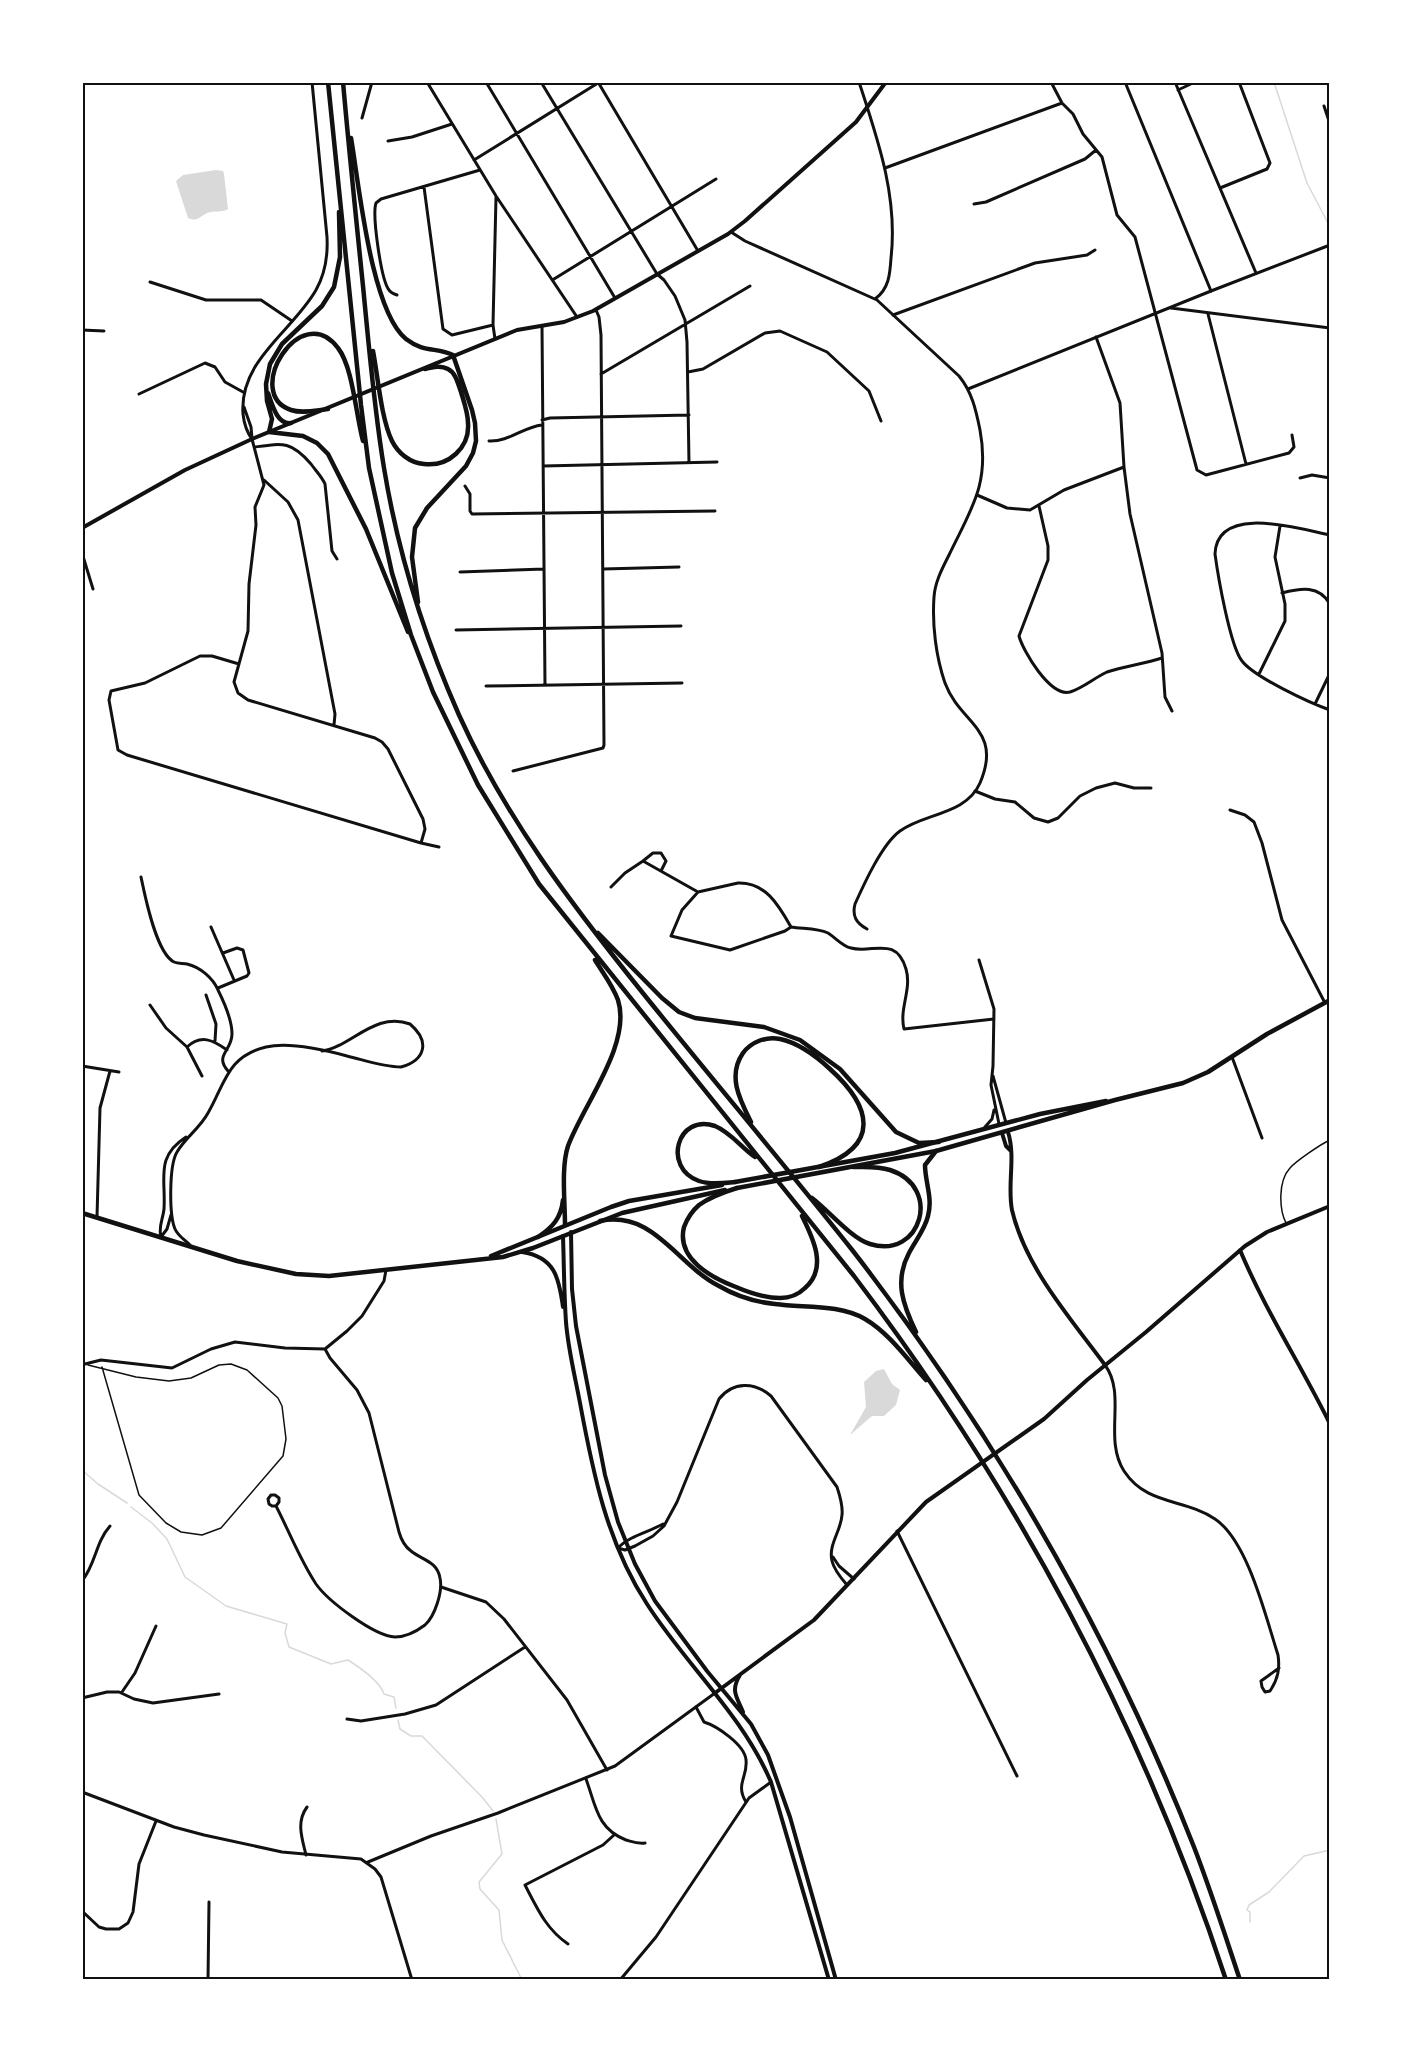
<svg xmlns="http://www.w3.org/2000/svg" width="1412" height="2062" font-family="'Space Grotesk',sans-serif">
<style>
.water{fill:#d9d9d9}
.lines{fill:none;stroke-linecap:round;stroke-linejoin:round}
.stream{stroke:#d9d9d9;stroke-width:1.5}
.service{stroke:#111;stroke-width:1.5}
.minor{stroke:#111;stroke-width:3}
.tertiary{stroke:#111;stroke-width:3}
.secondary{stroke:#111;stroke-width:4}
.primary{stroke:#111;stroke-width:4.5}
.trunk{stroke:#111;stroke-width:4.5}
.motorway{stroke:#111;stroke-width:4.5}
.neatline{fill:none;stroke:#111;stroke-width:2}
</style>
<rect width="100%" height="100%" fill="#fff"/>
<path class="water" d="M216,170l7,1 1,3 4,35c-7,4 -14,1 -21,4 -8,4 -9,9 -19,5l-12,-37 7,-6z
M884,1369l8,15 8,6 -4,15 -12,11h-12l-22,19 16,-28 -2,-25 12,-11z"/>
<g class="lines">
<path class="stream" d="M1274,82l33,101 23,44
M82,1470l16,14 29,19
M131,1507l21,16 15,16 18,38 41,29 61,18 -2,9 4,14 42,17 17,-4c11,7 32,21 36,34l10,3 2,11
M398,1720l2,9 11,7h11l60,61 11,14
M496,1819l6,35 -23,28 1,7 19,21 3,30 20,40
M1250,1922v-10l-3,-2 2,-5 20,-13 35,-36 26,-6"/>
<path class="service" d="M1286,1223c-7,-14 -8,-42 4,-55 6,-7 31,-24 40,-28
M88,1365l48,12 33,4 22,-3 28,-13 12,-1 16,6 31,28 4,8 4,33 -3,17 -62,72 -19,7 -21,-3 -15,-9 -27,-28 -37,-128"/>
<path class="minor" d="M427,82l69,114 81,121
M486,82l129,216
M541,82l116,192 7,6 11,16 10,24 2,22 2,121
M598,82l100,169
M1051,82l11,21 11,11 10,20 19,23 15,58 18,22 62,233 9,5 83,-22 5,-6 -2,-12
M1125,82l86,209
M1175,82l81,191
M1178,90l17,-8
M1324,106l6,18
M362,118l10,-36
M388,141l24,-4 40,-13
M474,160l124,-77
M885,168l177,-65
M424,187l19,142 9,6 41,-10
M1220,188l47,-19 3,-6 -31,-81
M974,204l12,-2 99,-43 11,-9
M554,279l162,-100
M150,282l56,18h55l31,21
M397,295c-3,-1 -7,-3 -8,-5 -8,-10 -17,-75 -13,-87l5,-4 99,-29
M1208,314l38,150
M893,315l142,-52 52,-8 8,-5
M542,326l3,359
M82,330l22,1
M1096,337l24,66 4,64 6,47 32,139 3,44 7,14
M495,339l-2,-14 3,-128
M688,372l15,-3 62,-36 15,-2 47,21 42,39 12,30
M601,374l149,-88
M139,394l66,-31 10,4 10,15 18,10
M542,420l8,-2 139,-3
M252,439l12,46 -9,22 1,18 -7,59 -1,47 -14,51 4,11 10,7 127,38 7,4 6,7 35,70 2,10 -4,14
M489,441c20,1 34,-14 53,-16
M255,447c28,-4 36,-6 56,17 5,7 11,13 14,20l7,67 5,8
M543,466l174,-4
M1300,478l12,-3 18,3
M264,480l24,22 10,18 37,194 -1,11
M465,486l5,8v17l2,3 243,-3
M977,495l30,13 23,2 34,-20 60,-23
M1039,506l9,40v14l-29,76c4,15 31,61 51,56 13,-4 24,-14 37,-20 18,-6 37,-8 55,-14
M1330,535c-30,-6 -113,-32 -115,19 3,22 15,92 27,107 12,16 68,42 88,49
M82,553l11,36
M603,569l76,-2
M460,572l84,-3
M1282,593c19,-5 37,-8 48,11
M456,630l225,-4
M239,664l-27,-8h-12l-55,27 -34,8 -2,9 9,50 9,5 294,88 18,4
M1259,674l26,-53v-17l-10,-47 5,-31
M486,686l196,-3
M1315,704l15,-31
M513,771l90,-23 1,-3 -3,-410 -2,-18 -3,-7
M975,791l20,8 20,3 19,16 14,4 10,-4 22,-22 16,-8 19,-5 19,5h17
M1230,810l15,5 9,7 8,21 20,77 43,83
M643,861l10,-8h8l5,8 -5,10
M141,877c4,19 15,76 33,85 4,2 9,1 13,2 13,3 26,14 31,26 6,12 14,30 14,44 0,17 -18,21 -4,37
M738,883c28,-1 41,23 53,44l-6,4 -55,19 -59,-14 11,-26 16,-18z
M611,887l14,-14 18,-12 55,31
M211,927l23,53
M791,927c12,2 26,1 37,6 8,5 14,13 23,15 21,6 45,-13 55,21 6,21 -7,39 -2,60l90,-10
M979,960l15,49 -1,57 -2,19 8,39
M218,988l29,-12 2,-3 -6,-23 -6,-2 -14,5
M206,995l10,29 -1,17
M150,1005l16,23 21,19 15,29
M187,1047c14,-13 26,-7 40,3
M1232,1057l30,81
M82,1066l37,6
M993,1076l13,47
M985,1127l7,-8 2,-9
M97,1217l3,-109 10,-37
M161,1237c-3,-10 2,-18 3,-28 2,-31 -9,-52 22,-72
M161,1237l6,-8 4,-14
M190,1245c-5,-5 -12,-9 -15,-16 -6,-14 -6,-64 2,-77 8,-14 23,-24 31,-39 17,-29 19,-57 58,-66 22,-5 59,3 81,9 17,4 36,11 54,11 25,-7 29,-26 9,-43 -35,-13 -59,23 -88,27
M85,1364l16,-4 71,8 39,-19 24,-7 50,6 40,1 22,-18 15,-15 22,-35 2,-11
M1105,1365c22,30 -2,73 19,106 23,35 60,27 91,48 33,22 51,99 63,136 2,14 0,24 -8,36l-5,1 -3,-5 -1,-6 18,-13
M276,1506l3,-4v-4l-4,-3h-4l-3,4 1,5 3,2h4c13,25 24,54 40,78 12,17 58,52 79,53 10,0 22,-6 30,-12 10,-9 18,-34 15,-47 -3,-17 -18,-18 -29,-27 -7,-5 -10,-12 -12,-19l-30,-119 -12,-23 -27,-32 -5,-9
M897,1531l120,245
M82,1581c14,-17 13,-38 28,-55
M441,1587l45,15 18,17 63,81 40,70
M122,1692l13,-19 21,-47
M82,1698l25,-6h12l15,7 19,4 66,-9
M696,1707l8,15c13,4 41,23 42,38 2,17 -11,24 0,42
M347,1719l14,2 44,-7 31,-9 89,-58
M586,1779c10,27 11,50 40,61 7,2 12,4 19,3
M306,1855c-4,-17 -10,-33 1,-48
M82,1911l17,16 7,2h13l9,-6 5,-11 6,-48 17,-43
M568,1944c-22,-15 -31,-36 -43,-59l78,-40 11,-10
M208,1980l1,-78"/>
<path class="tertiary" d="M859,82c19,58 39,115 32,176 -1,16 -2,31 -16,41
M731,232l14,9 132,59 82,76c13,16 17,34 21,54 10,54 -9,79 -31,125 -7,14 -14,27 -15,42 -2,28 2,60 11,86 15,41 58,46 35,100 -14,32 -56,30 -80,48 -18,13 -36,53 -45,73 -3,12 1,19 12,25
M1171,308l159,20
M968,389l243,-98 119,-46
M244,407l7,20 1,11
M252,439c-6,-8 -8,-16 -9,-25 -4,-54 49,-82 73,-124 9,-16 12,-34 11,-53l-15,-155
M618,1548l7,2 10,-4 18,-10 11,-10 13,-24 42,-103c14,-18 36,-17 52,-3l66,91c3,9 6,19 5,28 -1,16 -14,30 -10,46 2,9 9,17 15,24
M618,1548c11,-12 31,-16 45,-24
M833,1557l6,9 15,13
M82,1792l92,35 30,8 78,17 79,7 14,10 6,8 31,103
M368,1862l63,-26 67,-23 117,-47 100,-73
M620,1980l36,-43 93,-139 22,-16"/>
<path class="secondary" d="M82,528l103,-58 67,-31 265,-109 47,-8 29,-11 135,-77 17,-13 111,-99 30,-40
M1008,1132c8,25 -1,53 4,78 13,57 59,109 93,155
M1002,1133l4,13 4,4
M571,1232l1,57 4,37 29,149 13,47 17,42 20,37 52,70 44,53 17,31 22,62 46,163
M563,1236c1,29 1,58 3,86 2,27 9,54 14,81 13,70 27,140 67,201 39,61 95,110 124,178l58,198
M1240,1250c25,60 61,115 90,174
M522,1252c33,5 37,26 41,55
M740,1675c-10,16 -3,22 3,37
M715,1693l99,-73 112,-118 118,-83 43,-39 59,-48 99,-86 22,-14 63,-26"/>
<path class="primary" d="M82,1213l155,48 59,13 33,2 174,-19 30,-9 89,-35 103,-23
M491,1256l120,-49 18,-6 93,-16"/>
<path class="trunk" d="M735,1182l160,-29 145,-39 66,-13
M737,1188l199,-37 179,-51 68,-17 25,-11 59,-38 63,-34"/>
<path class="motorway" d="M328,82l33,323 8,63 23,105 19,62 22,57 45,93 61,99 315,392c161,212 289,450 372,704
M343,82c6,68 13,136 20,204 6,61 11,122 21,182 14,85 40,168 75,247 46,102 113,190 183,277 70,87 142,172 211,259 140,181 257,383 341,596 17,44 31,88 46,133
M351,138c8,46 20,173 55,201 18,14 31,8 47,16l19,55 3,13 1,18 -3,12 -7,13 -39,42 -12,20 -3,29 6,45
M339,212l1,45 -6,30 -12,19 -40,38 -12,20 -4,20 1,17 5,18 -3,13 34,4 14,7 11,11 38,75 42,103
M373,351c5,26 8,67 19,90 6,12 18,22 32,23 24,3 46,-16 44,-41 0,-10 -4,-21 -7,-31 -3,-8 -5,-19 -13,-23 -7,-4 -15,-2 -23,0
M268,393c4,11 9,32 23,30
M328,409c-11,1 -25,5 -37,1 -49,-16 10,-112 47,-62 15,19 18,68 25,93
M598,933l64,65 17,14 16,6 69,9 36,13 40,29 56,63 23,11 20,-1
M751,1122c-11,-22 -24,-46 -8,-69 8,-11 23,-17 37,-14 19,4 36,17 50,30 42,38 51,77 -11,98
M735,1182c-12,1 -25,3 -36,-1 -37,-13 -22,-68 16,-55 15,6 27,22 40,31
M737,1188c-13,4 -27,9 -38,17 -7,6 -12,14 -15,22 -8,32 28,51 52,60 14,6 30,11 44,11 10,0 19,-4 25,-10 23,-20 8,-50 -3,-72
M812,1198c17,13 39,40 58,46 51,16 73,-57 20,-74 -12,-4 -25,-3 -37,-3
M600,1221c54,-11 76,43 119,65 17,10 36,16 56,18 29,4 64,0 90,15 24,14 43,41 61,61
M565,1225c0,-23 -4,-58 3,-79 15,-41 64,-102 50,-146 -5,-14 -15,-27 -23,-40
M538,1237c15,-10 23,-19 25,-37
M916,1332c-13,-27 -22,-51 -7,-79 7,-13 16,-24 19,-37 5,-18 -3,-34 -3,-51l11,-14"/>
</g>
<rect width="1412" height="2062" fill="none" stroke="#ffffff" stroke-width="168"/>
<rect x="84" y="84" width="1244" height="1894" class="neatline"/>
</svg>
